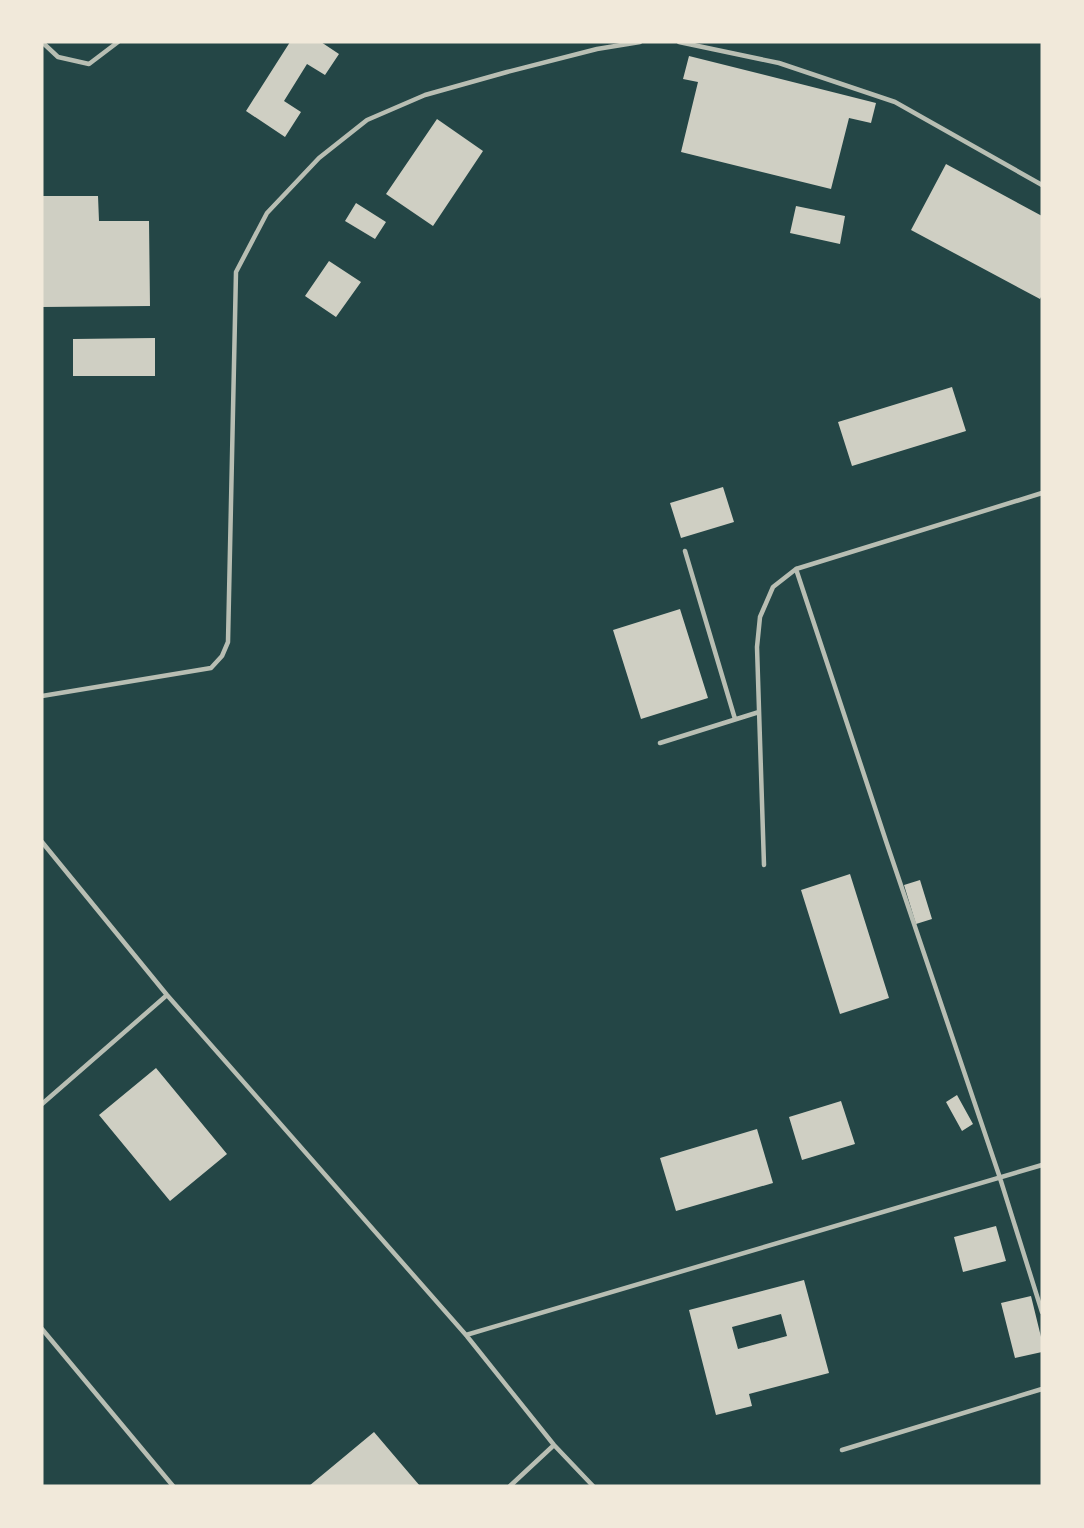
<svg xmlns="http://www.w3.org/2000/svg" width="1084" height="1528" font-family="'Noto Sans',sans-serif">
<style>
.green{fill:#244646}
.building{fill:#cfcfc3;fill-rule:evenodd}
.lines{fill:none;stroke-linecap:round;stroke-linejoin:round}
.service{stroke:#b8beb3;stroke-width:4.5}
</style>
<rect width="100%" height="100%" fill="#0f3d3e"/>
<path class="green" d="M42,42h1000v1444h-1000z"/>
<path class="building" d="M290,42h31l18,12 -14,21 -18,-11 -23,37 17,11 -16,25 -39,-26z
M689,56l187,47 -5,20 -22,-5 -18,71 -150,-37 17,-70 -15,-3z
M437,119l46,32 -50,75 -47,-32z
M946,164l96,52v79l-2,4 -129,-69z
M42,196h56l1,25h50l1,85 -108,1z
M356,203l30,19 -11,17 -30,-18z
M796,206l49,10 -5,28 -50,-11z
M329,261l32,21 -25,35 -31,-21z
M155,338v38h-82v-37z
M952,387l14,44 -114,35 -14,-44z
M723,487l11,35 -53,16 -11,-35z
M680,609l28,89 -67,21 -28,-89z
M850,874l39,124 -49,16 -39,-124z
M920,880l12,39 -16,5 -12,-39z
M156,1068l71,86 -57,47 -71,-86z
M957,1095l16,29 -11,7 -16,-29z
M841,1101l14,43 -53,16 -13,-43z
M757,1129l16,54 -97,28 -16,-53z
M996,1226l10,35 -43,11 -9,-35z
M804,1280l25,93 -80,21 3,12 -36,9 -27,-105zM781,1314l6,22 -49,13 -6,-22z
M1031,1296l11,45v11l-27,6 -14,-55z
M374,1432l46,54h-111z"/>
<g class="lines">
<path class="service" d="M42,42l16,15 31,7 29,-22
M679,42l100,21 116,39 147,83
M1042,493l-246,76 91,275 113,334 42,134
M685,551l50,168
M42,696l169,-28 11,-12 6,-14 8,-370 31,-59 52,-55 48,-38 58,-25 82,-23 90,-23 43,-7
M660,743l99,-31
M42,842l125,153 299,340 88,110 39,41
M764,865l-7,-218 3,-30 13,-30 23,-18
M42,1104l125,-109
M42,1329l131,157
M466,1335l576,-170
M842,1450l200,-61
M510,1486l44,-41"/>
</g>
<rect width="1084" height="1528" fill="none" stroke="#f1e9da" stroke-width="87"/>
</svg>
